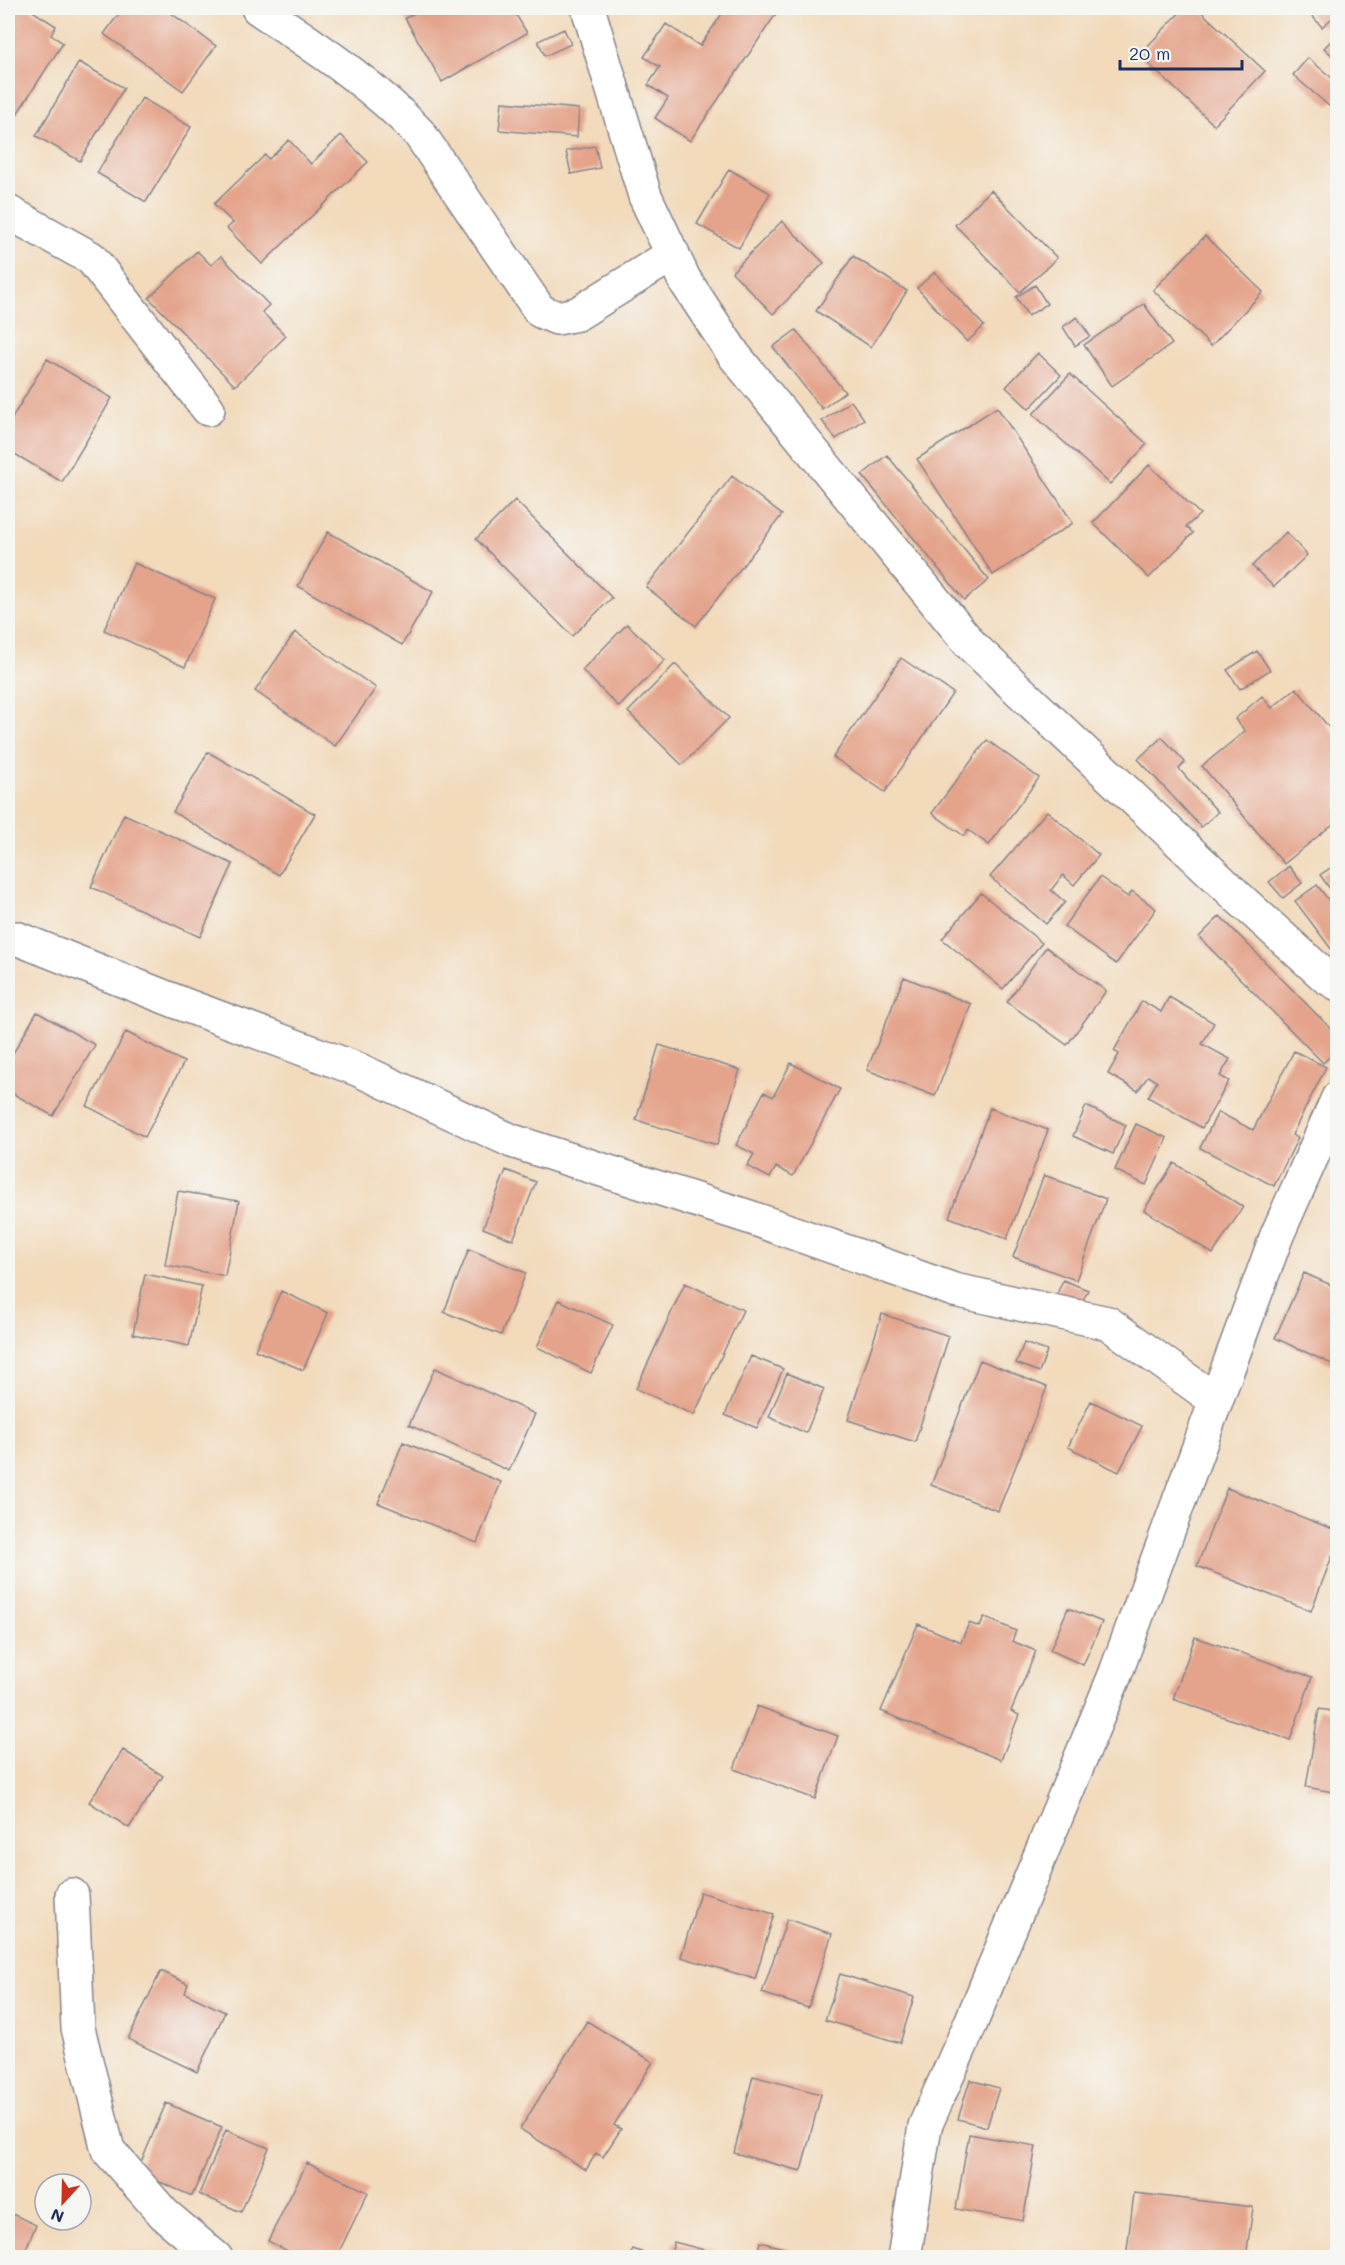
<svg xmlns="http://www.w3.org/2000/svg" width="1345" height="2265" font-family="Mali,sans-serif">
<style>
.building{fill:#e4a38a}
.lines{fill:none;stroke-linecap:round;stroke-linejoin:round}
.minor-casing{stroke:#86848c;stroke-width:36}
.minor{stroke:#fff;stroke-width:33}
</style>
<rect width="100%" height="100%" fill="#f6f6f2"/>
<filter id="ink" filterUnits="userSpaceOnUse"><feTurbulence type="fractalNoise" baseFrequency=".0167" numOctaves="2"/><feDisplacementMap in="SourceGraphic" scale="12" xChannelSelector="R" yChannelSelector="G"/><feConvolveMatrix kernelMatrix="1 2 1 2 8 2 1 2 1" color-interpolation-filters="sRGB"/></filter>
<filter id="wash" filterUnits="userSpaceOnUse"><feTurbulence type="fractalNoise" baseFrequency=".008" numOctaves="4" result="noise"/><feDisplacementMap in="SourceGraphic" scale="24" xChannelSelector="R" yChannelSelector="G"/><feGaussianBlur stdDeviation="1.35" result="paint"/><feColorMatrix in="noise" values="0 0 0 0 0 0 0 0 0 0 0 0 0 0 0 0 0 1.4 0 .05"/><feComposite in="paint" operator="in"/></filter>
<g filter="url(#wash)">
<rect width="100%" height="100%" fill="#f2dabb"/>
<g id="blocks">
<path class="building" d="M8,8h20l28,18 -5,9 12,8 -55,85z
M123,8h41l52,38 -33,45 -79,-57z
M424,8h88l15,25 -85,49 -37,-64z
M726,8h54l-90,133 -35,-23 13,-20 -20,-13 12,-18 -16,-10 22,-33 34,22z
M1184,8h13l68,63 -51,54 -75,-70z
M1305,8h33v5l-16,14z
M564,29l7,15 -26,12 -7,-15z
M1338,34v27l-14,-13z
M1308,58l30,25v12l-9,11 -36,-31z
M79,62l45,26 -44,73 -44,-25z
M142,98l49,29 -45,75 -49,-29z
M502,102l77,7 -2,28 -78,-7z
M341,135l27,27 -106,102 -35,-36 6,-5 -19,-19 51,-49 4,4 20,-19 22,24z
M595,146l5,22 -29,6 -5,-23z
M729,169l41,24 -31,55 -42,-24z
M991,190l66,68 -37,34 -65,-67z
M782,221l42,42 -51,51 -41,-42z
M1205,236l58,56 -52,54 -58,-56z
M197,251l14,14 10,-9 48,49 -7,7 24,24 -51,50 -86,-88z
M853,256l54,35 -36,56 -55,-36z
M935,272l49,54 -17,16 -50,-54z
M1035,285l12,19 -19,12 -12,-19z
M1144,304l28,40 -60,42 -28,-41z
M1077,317l13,19 -15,10 -12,-19z
M796,330l49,62 -23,17 -49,-62z
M1038,353l23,22 -32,34 -23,-22z
M47,359l65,39 -50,84 -54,-32v-25z
M1070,374l77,70 -37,40 -77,-70z
M851,401l13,18 -28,20 -14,-18z
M997,407l76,116 -80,52 -76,-116z
M887,455l102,125 -25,20 -102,-125z
M1149,465l51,49 -14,13 7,6 -44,45 -56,-55z
M732,476l50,39 -86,111 -50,-39z
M515,500l97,98 -40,38 -96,-97z
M328,532l105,60 -31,53 -104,-59z
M1286,532l21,23 -33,32 -22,-21z
M134,563l81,36 -30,68 -81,-37z
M627,624l38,36 -46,47 -37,-37z
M295,632l81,56 -41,58 -80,-55z
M1257,651l13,19 -30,19 -13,-19z
M901,658l52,35 -68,99 -52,-35z
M675,664l54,54 -47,47 -54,-53z
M1296,688l42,50v82l-54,44 -82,-98 43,-35 -10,-12 27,-23 10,12z
M1162,737l23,25 -6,7 39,43 -17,15 -63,-68z
M987,740l52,38 -50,67 -21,-15 -4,6 -32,-23z
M208,752l107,62 -36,61 -106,-63z
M1047,811l52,44 -25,30 -11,-10 -12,15 14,12 -19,22 -56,-47z
M124,814l109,50 -33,73 -109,-50z
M1338,863v37l-18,-25z
M1289,866l13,17 -19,15 -14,-16z
M1100,877l28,20 4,-6 24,18 -40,55 -52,-38z
M1317,885l21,27v35l-6,3 -37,-49z
M981,893l61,50 -39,46 -61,-50z
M1220,916l118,120v13l-15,14 -124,-126z
M1046,947l60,44 -39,54 -60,-43z
M904,977l67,27 -36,92 -68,-26z
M1169,997l45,26 -12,21 28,15 -10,17 9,5 -27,47 -54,-31 9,-15 -9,-6 -10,15 -30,-17 11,-20 -5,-3 28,-50 19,11z
M37,1012l58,33 -42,71 -45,-25v-29z
M126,1032l58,30 -39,75 -58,-31z
M659,1045l81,25 -23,75 -81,-25z
M1294,1051l32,16 -34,68 6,3 -24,48 -74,-38 18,-36 35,18z
M791,1063l49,26 -47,87 -17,-9 -6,11 -23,-12 7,-12 -18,-9 28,-53 9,5z
M1086,1106l40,19 -13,29 -40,-18z
M990,1108l58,22 -41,109 -58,-22z
M1136,1124l31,14 -21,47 -31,-15z
M1174,1163l69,44 -30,47 -69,-44z
M506,1170l30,12 -23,58 -30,-12z
M1044,1175l62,24 -30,81 -63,-23z
M178,1191l61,10 -14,75 -60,-11z
M469,1249l57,24 -25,62 -57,-23z
M1304,1273l34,15v79l-63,-29z
M145,1274l57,12 -13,60 -56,-12z
M1063,1280l25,10 -9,19 -24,-10z
M685,1283l58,27 -49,105 -58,-26z
M281,1291l47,22 -25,57 -48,-20z
M559,1300l54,25 -22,48 -54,-26z
M882,1314l67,22 -34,106 -67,-22z
M1024,1343l23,8 -8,21 -23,-9z
M751,1356l32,13 -26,59 -32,-13z
M980,1360l67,27 -49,124 -67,-26z
M435,1368l100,46 -26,57 -100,-46z
M787,1373l37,16 -18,44 -37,-16z
M1091,1401l51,25 -23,46 -51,-25z
M403,1442l98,40 -24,61 -99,-40z
M1227,1488l111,43v10l-27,70 -114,-45z
M1068,1608l34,14 -19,43 -33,-15z
M984,1617l32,14 -4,10 24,10 -25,60 8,4 -18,45 -120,-49 37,-87 43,18 8,-19 11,4z
M1195,1637l117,40 -22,63 -117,-41z
M757,1706l81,30 -23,63 -81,-30z
M1319,1709l19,3v81l-32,-6z
M123,1750l40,26 -34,52 -40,-26z
M700,1892l74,22 -19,65 -74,-22z
M787,1919l45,15 -24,74 -46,-15z
M161,1971l27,13 -3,9 40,19 -28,60 -69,-33z
M840,1974l74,23 -14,46 -75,-23z
M587,2021l66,41 -39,63 7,4 -18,28 -7,-4 -10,17 -66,-41z
M753,2076l68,18 -20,77 -67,-18z
M970,2080l29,8 -12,39 -29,-8z
M166,2103l56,24 -30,69 -55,-24z
M226,2130l43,18 -28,64 -42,-18z
M969,2134l67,12 -13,75 -67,-12z
M307,2163l61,29 -32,66h-35l-33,-17z
M1134,2193l119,14 -7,51h-120z
M8,2212l28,13 -14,33h-14z
M674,2242l57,15v1h-61z
M760,2242l59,15 -1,1h-62z
M633,2249l21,8v1h-25z"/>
</g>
</g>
<g filter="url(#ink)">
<use href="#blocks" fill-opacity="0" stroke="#86848c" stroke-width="1.5"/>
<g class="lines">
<defs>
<path id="minor" d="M258,8c56,38 114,75 161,125l121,178 17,7 20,-4 96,-60
M588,8l57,188 39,83 50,76 237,290 270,255 85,77 12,7
M8,212l83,46 117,151
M16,938l169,67 172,64 155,72 237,76 205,73 154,33 107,77
M72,1895l6,133 30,122 56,64 52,44
M904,2258l21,-132 45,-101 145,-350 162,-440 61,-137"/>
</defs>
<use href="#minor" class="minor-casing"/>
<use href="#minor" class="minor"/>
</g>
</g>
<rect width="1345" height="2265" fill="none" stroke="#f6f6f2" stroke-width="30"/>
<g transform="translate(63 2202) rotate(202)"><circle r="28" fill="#f6f6f2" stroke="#9ea6b7" stroke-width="1.5"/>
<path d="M0-4.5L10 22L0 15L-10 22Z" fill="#c8321e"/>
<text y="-9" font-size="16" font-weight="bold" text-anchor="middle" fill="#1b2f5e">N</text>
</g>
<path d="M1120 60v9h122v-9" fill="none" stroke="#1b2f5e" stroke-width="3"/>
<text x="1129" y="60" font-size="18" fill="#1b2f5e" stroke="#f6f6f2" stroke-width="4.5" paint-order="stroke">20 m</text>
</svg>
